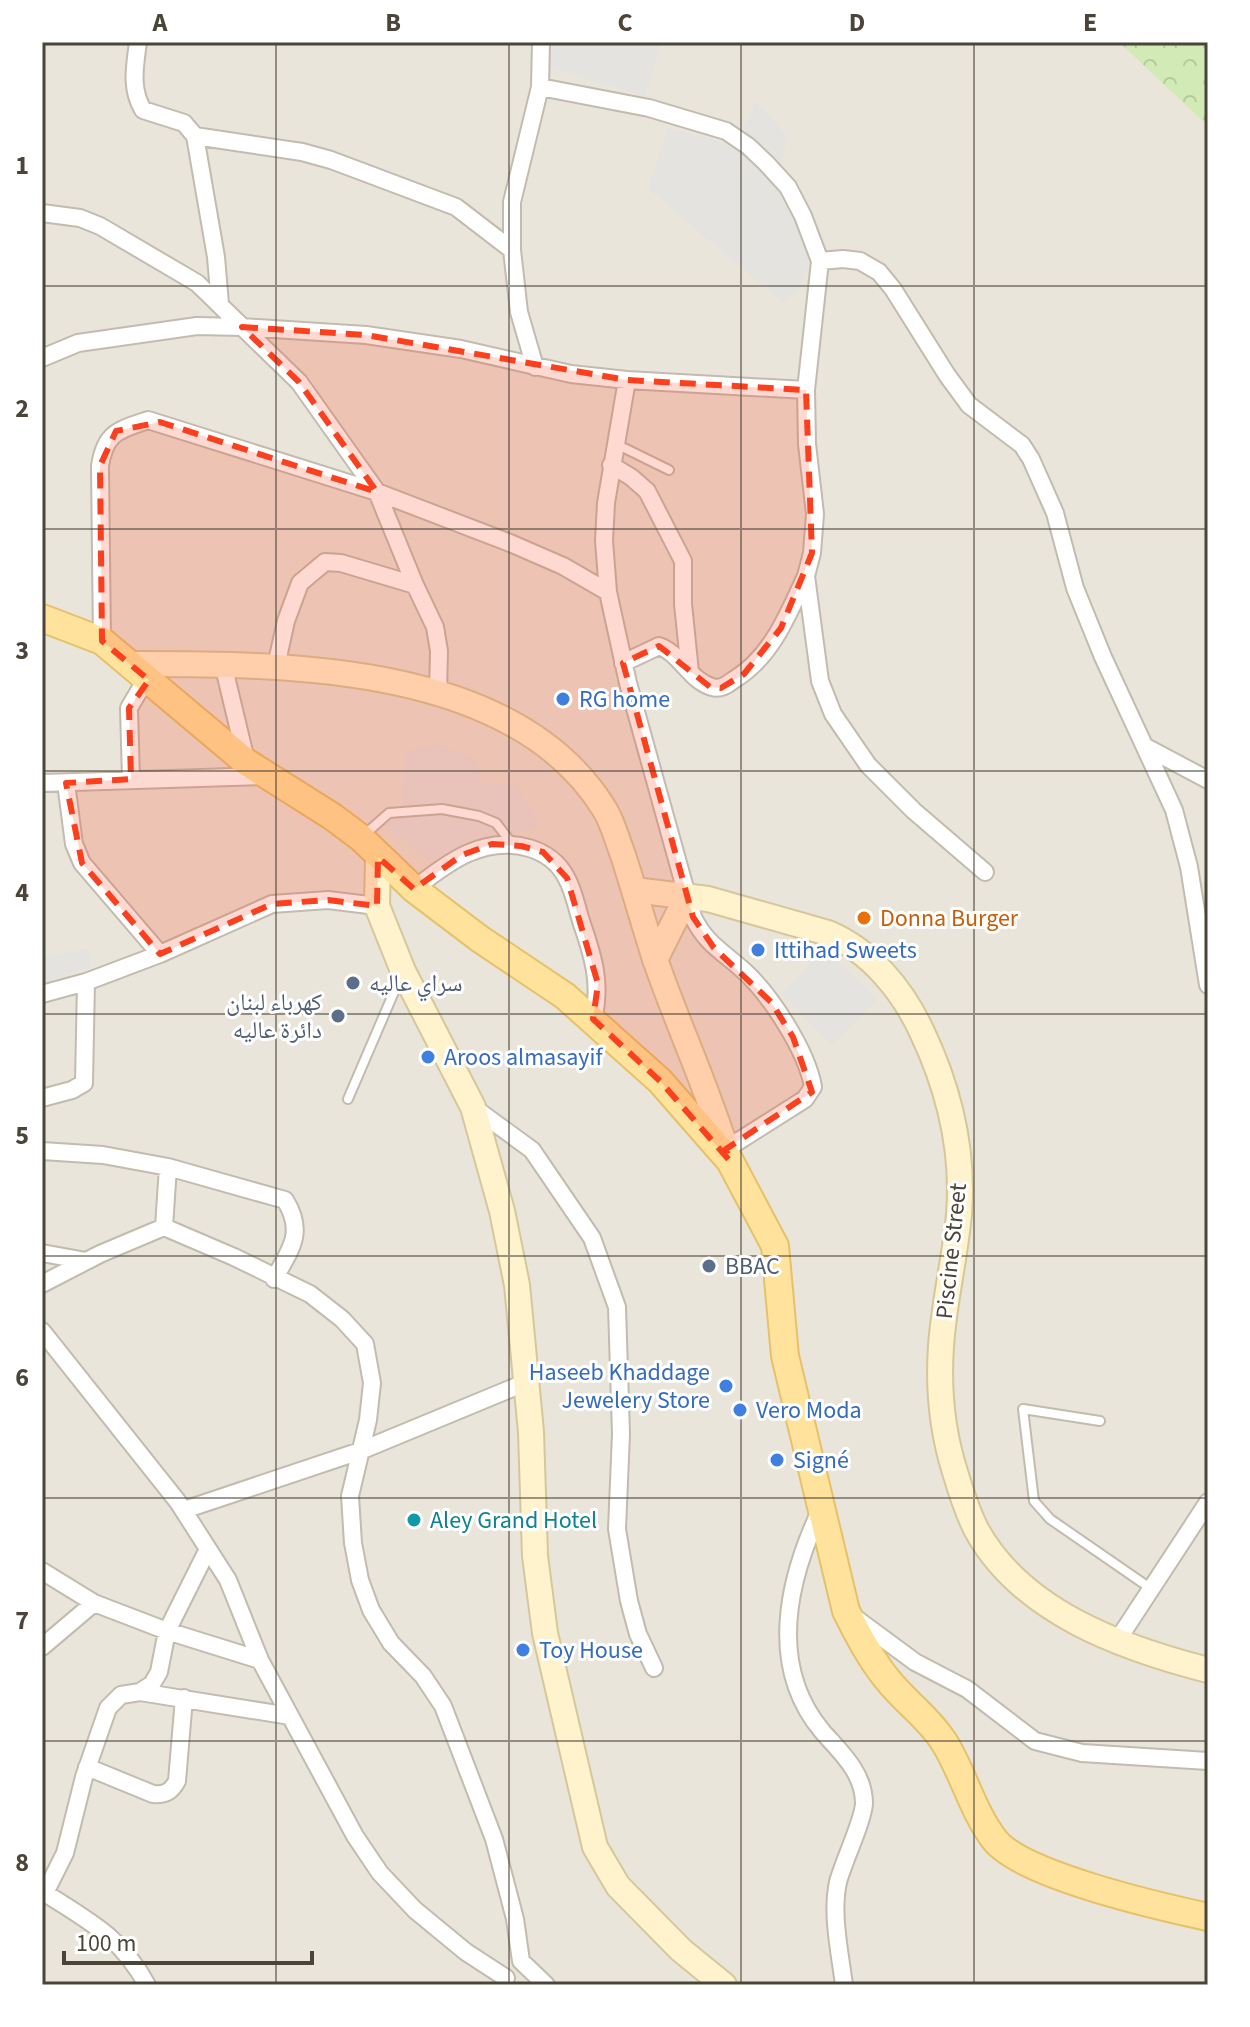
<svg xmlns="http://www.w3.org/2000/svg" width="1250" height="2027" font-family="'Source Sans 3','Noto Naskh Arabic',sans-serif">
<style>
.residential{fill:#eae5da}
.forest{fill:url(#forest-crowns)}
.parking{fill:#e5e3e0}
.lines{fill:none;stroke-linecap:round;stroke-linejoin:round}
.lane-casing{stroke:#c2bbae;stroke-width:12}
.street-casing{stroke:#c2bbae;stroke-width:20}
.secondary-casing{stroke:#d6c79b;stroke-width:28}
.primary-casing{stroke:#e6c16a;stroke-width:30}
.lane{stroke:#fff;stroke-width:8}
.street{stroke:#fff;stroke-width:16}
.secondary{stroke:#fff3cd;stroke-width:24}
.primary{stroke:#ffe39c;stroke-width:26}
.marked{fill:#fc3f1d;fill-opacity:0.2;stroke:#fc3f1d;stroke-width:6;stroke-dasharray:16 10;stroke-linejoin:round}
.grid{fill:none;stroke:#4b4439;stroke-width:2;stroke-opacity:0.55}
.shop-dot{fill:#3f7fe0;stroke:#fff;stroke-width:3}
.food-dot{fill:#e8710a;stroke:#fff;stroke-width:3}
.service-dot{fill:#5c6f8a;stroke:#fff;stroke-width:3}
.culture-dot{fill:#0f9aa8;stroke:#fff;stroke-width:3}
.labels{text-anchor:middle;stroke-width:6;stroke-linejoin:round;paint-order:stroke}
.shop-label{font-size:24px;fill:#366cbe;stroke:#fff;text-anchor:start}
.food-label{font-size:24px;fill:#c56008;stroke:#fff;text-anchor:start}
.service-label{font-size:24px;fill:#4e5e75;stroke:#fff;text-anchor:start}
.street-label{font-size:24px;fill:#4b4439;stroke:#fff}
.culture-label{font-size:24px;fill:#0d838f;stroke:#fff;text-anchor:start}
.neatline{fill:none;stroke:#4b4439;stroke-width:3}
.grid-label{font-size:26px;text-anchor:middle;font-weight:bold;fill:#4b4439}
</style>
<defs>
<pattern id="forest-crowns" width="20" height="18" patternUnits="userSpaceOnUse" patternTransform="scale(2)"><rect width="20" height="18" fill="#d2eab5"/><path d="M2 6a3 3 0 1 1 6 0M12 15a3 3 0 1 1 6 0" fill="none" stroke="#b6ca9c"/></pattern>
</defs>
<rect width="100%" height="100%" fill="#f6f3ec"/>
<path class="residential" d="M42,42h1166v1943h-1166z"/>
<path class="forest" d="M1119,42h89v84z"/>
<path class="parking" d="M549,42h113l-17,55 -96,-30z
M756,101l31,35 -6,34 -39,-39z
M668,128l43,10 39,17 32,34 20,39 9,29 -11,31 -17,15 -135,-114z
M437,745l38,13 8,26h33l25,42 -57,15 -56,20 -42,-35 17,-20 2,-56z
M826,948l51,52 -45,45 -52,-52z
M90,949l2,18 -50,16v-26z"/>
<g class="lines">
<defs>
<path id="lane" d="M616,444l53,26
M364,835l25,-22 53,-4 37,7 17,7 17,22
M348,1099l52,-121
M1100,1421l-77,-12 11,92 16,18 100,69"/>
<path id="street" d="M138,42c-3,24 -8,46 5,68l41,13 11,13 21,121 4,47
M195,136l107,16 29,8 125,47 56,43
M42,213l38,5 20,8 97,57 102,99 78,110 133,51 53,23 45,26
M820,261l23,-2 17,2 19,11 14,17 54,86 22,30 53,40 9,14 24,54 20,75 28,69 71,153 15,57 19,118
M42,358l36,-15 119,-17 45,1 124,8 95,14 110,25 56,6 179,10 14,-129 -17,-45 -15,-29 -22,-24 -18,-17 -22,-15 -77,-23 -109,-21
M535,367l-16,-55 -7,-62v-48l28,-115 1,-45
M627,380l-21,123 -2,38 4,51 20,91 65,234c13,27 29,34 50,53 27,24 64,81 70,117l-8,12 -79,50
M806,390l1,54 8,70 -3,39 -6,23 14,105 13,33 35,51 46,46 71,61
M611,465l20,12 16,14 36,70v43l7,68
M415,585l20,42 4,24 -1,42
M102,641l-2,-175c5,-34 19,-36 48,-46l229,72 38,93 -74,-22 -16,-1 -25,21 -14,38 -10,45
M623,663l36,-17c21,7 31,35 53,41 9,3 16,-3 23,-8 36,-22 53,-64 70,-101
M223,664l23,96
M1146,747l62,33
M131,779l-2,-71 10,-17 10,-11
M42,783l223,-7
M66,783l8,61 8,19 78,91
M414,889c34,-27 70,-54 115,-41 17,5 29,14 37,29 8,14 11,32 16,47 11,32 20,61 11,95
M42,994l44,-12 74,-28 112,-50 56,-4 49,6
M42,1098l30,-8 12,-7 2,-101
M473,1107l59,43 60,88 25,69 4,127 -4,95 12,72 9,33 16,34
M42,1151l61,4 65,12 -4,60 70,30 76,37 32,25 23,25 7,39 -4,37 -18,76 3,47 7,37 11,30 20,33 32,33 20,30 51,133 21,80 6,42 25,24
M168,1167l117,33c20,32 6,49 -11,79
M42,1253l44,8
M42,1284l58,-30 64,-27
M42,1331l136,171 50,78 32,80 95,176 25,37 35,37 51,42 40,26
M822,1507c-34,71 -55,158 0,224 18,21 41,40 42,71 1,14 -21,61 -26,80 -7,32 2,71 6,103
M184,1510l176,-59 167,-69
M42,1571l52,32 73,28 93,29
M854,1617l61,45 52,27 68,52 47,12 126,8
M1117,1641l91,-139
M42,1647l52,-44
M140,1692l150,24
M87,1767l66,27c12,1 18,-2 24,-13l7,-83
M147,1985c-27,-49 -57,-63 -102,-92l20,-40 19,-76 24,-69 13,-13 19,-3 12,-8 7,-12 8,-41 41,-82"/>
<path id="secondary" d="M132,664c152,0 383,-2 473,146 8,13 12,30 18,45 11,34 21,70 32,104 23,67 54,132 74,200
M378,857l-1,49 26,65 70,136 29,104 15,74 14,147 4,124 10,77 50,214 23,39 63,64 43,35
M634,890l74,9 120,34c43,18 75,58 94,99 27,57 42,119 37,182 -4,44 -15,88 -18,132 -3,43 1,85 14,126 6,20 12,39 21,57 45,83 146,119 232,141
M655,960l32,-64"/>
<path id="primary" d="M42,618l60,23 144,121 87,55 28,21 53,51 66,50 85,57 95,85 70,80 45,85 10,110 61,255c12,24 24,47 41,68 17,22 42,39 57,63 19,30 28,68 50,97 26,36 168,68 214,78"/>
</defs>
<use href="#lane" class="lane-casing"/>
<use href="#street" class="street-casing"/>
<use href="#secondary" class="secondary-casing"/>
<use href="#primary" class="primary-casing"/>
<use href="#lane" class="lane"/>
<use href="#street" class="street"/>
<use href="#secondary" class="secondary"/>
<use href="#primary" class="primary"/>
</g>
<path class="marked" d="M242,327l124,8 261,45 179,10 6,163 -31,75 -37,46 -23,14 -11,-1 -51,-41 -36,17 70,254 21,31 57,54 22,35 19,55 -86,57 4,12 -70,-80 -67,-62 5,-35 -31,-106 -24,-26 -22,-6 -29,-2 -30,11 -48,34 -36,-32 -1,49 -49,-6 -56,4 -112,50 -78,-91 -16,-80 65,-4 -2,-71 20,-28 -47,-39 -2,-175 16,-35 44,-9 217,70 -78,-110z"/>
<path class="grid" d="M276,42v1943M509,42v1943M741,42v1943M974,42v1943M42,286h1166M42,529h1166M42,771h1166M42,1014h1166M42,1256h1166M42,1498h1166M42,1741h1166"/>
<g class="shop-dot">
<circle cx="563" cy="699" r="8"/>
<circle cx="758" cy="950" r="8"/>
<circle cx="428" cy="1057" r="8"/>
<circle cx="726" cy="1386" r="8"/>
<circle cx="740" cy="1410" r="8"/>
<circle cx="777" cy="1460" r="8"/>
<circle cx="523" cy="1650" r="8"/>
</g>
<circle class="food-dot" cx="864" cy="918" r="8"/>
<g class="service-dot">
<circle cx="353" cy="983" r="8"/>
<circle cx="338" cy="1016" r="8"/>
<circle cx="709" cy="1266" r="8"/>
</g>
<circle class="culture-dot" cx="414" cy="1520" r="8"/>
<g class="labels">
<g class="shop-label">
<text x="579" y="707">RG home</text>
<text x="774" y="958">Ittihad Sweets</text>
<text x="444" y="1065">Aroos almasayif</text>
<text x="710" y="1380" text-anchor="end">Haseeb Khaddage<tspan x="710" dy="28">Jewelery Store</tspan></text>
<text x="756" y="1418">Vero Moda</text>
<text x="793" y="1468">Signé</text>
<text x="539" y="1658">Toy House</text>
</g>
<g class="food-label">
<text x="880" y="926">Donna Burger</text>
</g>
<g class="service-label">
<text x="369" y="991">سراي عاليه</text>
<text x="322" y="1010" text-anchor="end">كهرباء لبنان<tspan x="322" dy="28">دائرة عاليه</tspan></text>
<text x="725" y="1274">BBAC</text>
</g>
<g class="street-label">
<text transform="translate(951 1251) rotate(-84)" y="8">Piscine Street</text>
</g>
<g class="culture-label">
<text x="430" y="1528">Aley Grand Hotel</text>
</g>
</g>
<rect width="1250" height="2027" fill="none" stroke="#ffffff" stroke-width="88"/>
<path d="M64 1951v12h248v-12" fill="none" stroke="#4b4439" stroke-width="4"/>
<text x="76" y="1951" font-size="24" fill="#4b4439" stroke="#ffffff" stroke-width="6" paint-order="stroke">100 m</text>
<rect x="44" y="44" width="1162" height="1939" class="neatline"/>
<g class="grid-label">
<text x="160" y="31">A</text>
<text x="393" y="31">B</text>
<text x="625" y="31">C</text>
<text x="857" y="31">D</text>
<text x="1090" y="31">E</text>
<text x="22" y="174">1</text>
<text x="22" y="417">2</text>
<text x="22" y="659">3</text>
<text x="22" y="901">4</text>
<text x="22" y="1144">5</text>
<text x="22" y="1386">6</text>
<text x="22" y="1629">7</text>
<text x="22" y="1871">8</text>
</g>
</svg>
